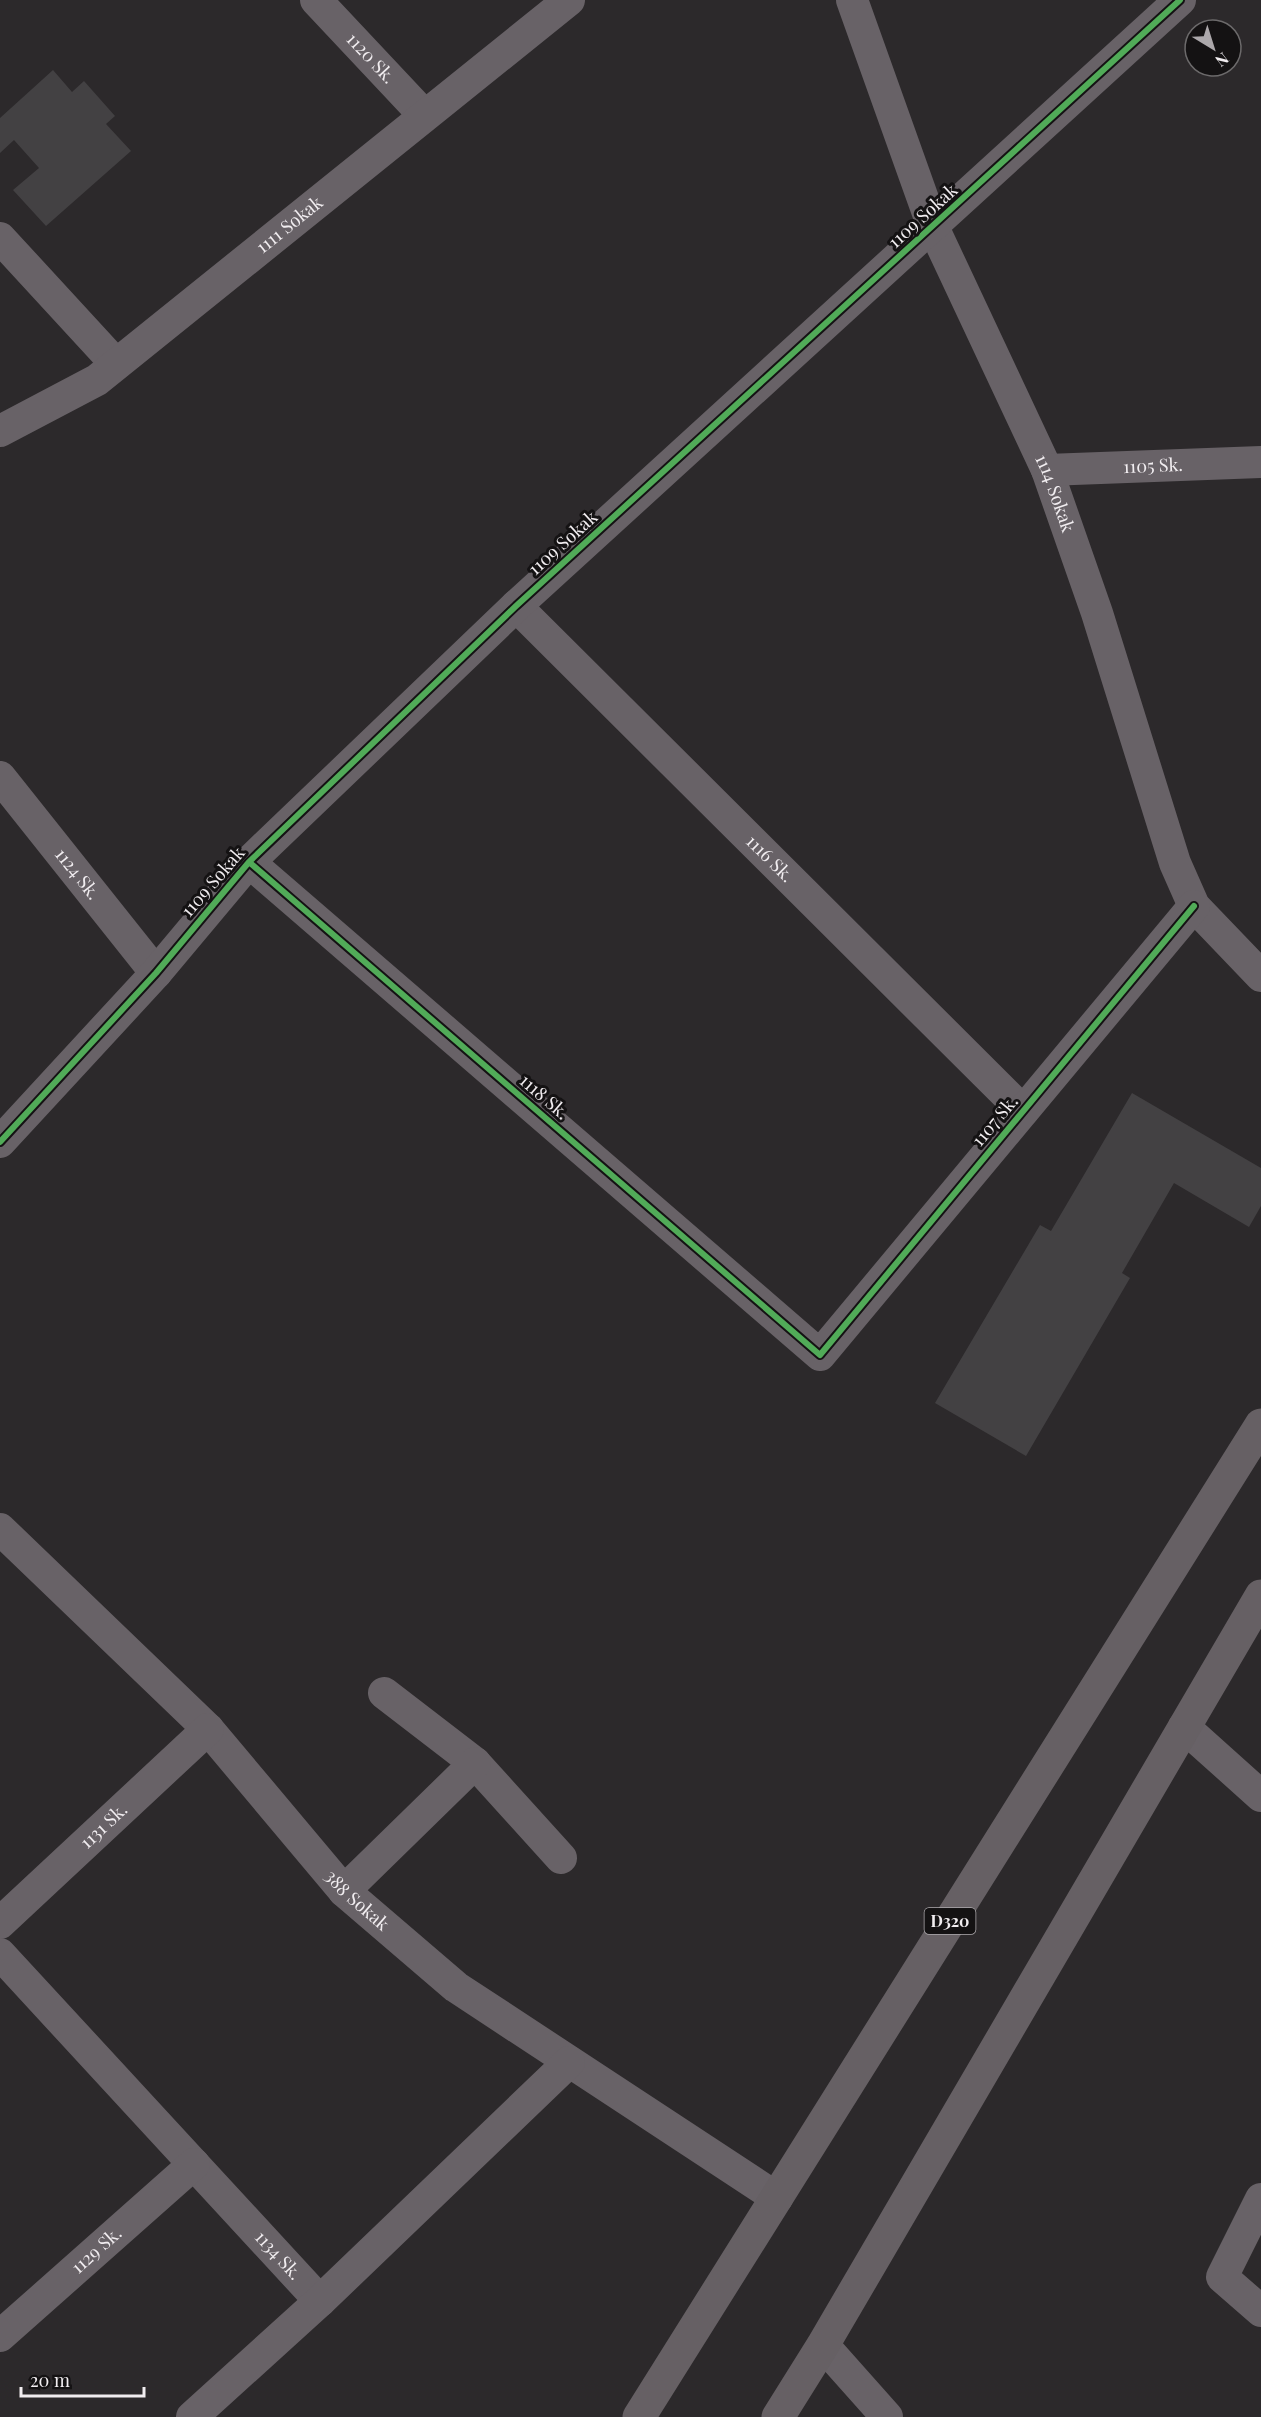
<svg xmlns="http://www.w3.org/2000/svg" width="1261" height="2417" font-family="'Playfair Display',serif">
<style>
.building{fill:#434143}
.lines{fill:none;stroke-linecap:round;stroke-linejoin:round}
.street{stroke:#686267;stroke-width:32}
.highway{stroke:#666064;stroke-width:33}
.cycleway-casing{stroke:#141213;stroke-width:10}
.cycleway{stroke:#51ab58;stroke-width:6}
.labels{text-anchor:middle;stroke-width:6;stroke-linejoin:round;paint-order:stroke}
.shield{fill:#141213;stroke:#afabae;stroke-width:1.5}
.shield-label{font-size:16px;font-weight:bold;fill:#f1edf0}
.street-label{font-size:18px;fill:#f1edf0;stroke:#141213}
</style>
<rect width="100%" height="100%" fill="#2c292b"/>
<path class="building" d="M53,70l19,22 12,-11 31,35 -9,8 25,27 -85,75 -33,-36 26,-22 -25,-28 -14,13v-35z
M1132,1093l129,75v38l-12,21 -75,-44 -52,90 8,5 -104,178 -91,-53 105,-178 11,6z"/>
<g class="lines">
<g class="street">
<path id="s1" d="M316,0l108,115"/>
<path id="s2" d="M852,0l81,227 114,243 50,143 78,250 19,43 67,70"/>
<path d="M0,238l116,126"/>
<path id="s3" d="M0,431l97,-51 472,-380"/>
<path id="s4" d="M1047,470l214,-8"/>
<path id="s5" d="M516,606l507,505"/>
<path id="s6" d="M0,777l156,196"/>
<path d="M249,862l571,493 374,-449"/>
<path d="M0,1142l156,-169 93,-111 267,-256 664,-606"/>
<path id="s7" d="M0,1529l208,200 136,162 112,96 321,211"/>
<path d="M384,1693l91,70 86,95"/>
<path d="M1184,1727l77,69"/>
<path d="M344,1891l131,-128"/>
<path id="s8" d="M0,1923l208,-194"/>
<path id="s9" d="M0,1954l320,347"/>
<path d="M1261,2199l-39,78 39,34"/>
<path id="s10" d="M0,2336l194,-172"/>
<path d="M823,2345l64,72"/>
<path d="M192,2417l128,-116 249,-239"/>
</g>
<path class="highway" d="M639,2417l622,-992
M778,2417l45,-72 438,-749"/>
<defs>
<path id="cycleway" d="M249,862l571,493 374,-449
M0,1142l156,-169 93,-111 267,-256 664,-606"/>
</defs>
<use href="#cycleway" class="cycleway-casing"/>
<use href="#cycleway" class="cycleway"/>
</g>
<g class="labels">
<rect class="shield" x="924.5" y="1908" width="51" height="26" rx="4.5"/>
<g class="shield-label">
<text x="950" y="1927">D320</text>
</g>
<g class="street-label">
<text dy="6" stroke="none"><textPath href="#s1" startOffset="80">1120 Sk.</textPath></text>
<text transform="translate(923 216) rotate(-42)" y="6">1109 Sokak</text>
<text dy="6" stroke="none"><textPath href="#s3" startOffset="357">1111 Sokak</textPath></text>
<text dy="6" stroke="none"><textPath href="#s4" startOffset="106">1105 Sk.</textPath></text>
<text dy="6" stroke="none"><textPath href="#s2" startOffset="534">1114 Sokak</textPath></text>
<text transform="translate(563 543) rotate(-42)" y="6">1109 Sokak</text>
<text dy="6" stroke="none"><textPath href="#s5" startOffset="358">1116 Sk.</textPath></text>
<text dy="6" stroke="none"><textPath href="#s6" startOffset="124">1124 Sk.</textPath></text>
<text transform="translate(213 882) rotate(-49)" y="6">1109 Sokak</text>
<text transform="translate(544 1097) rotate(41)" y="6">1118 Sk.</text>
<text transform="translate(995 1121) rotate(-50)" y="6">1107 Sk.</text>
<text dy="6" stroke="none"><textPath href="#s8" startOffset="142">1131 Sk.</textPath></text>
<text dy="6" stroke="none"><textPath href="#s7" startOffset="516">388 Sokak</textPath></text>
<text dy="6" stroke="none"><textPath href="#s10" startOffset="129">1129 Sk.</textPath></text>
<text dy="6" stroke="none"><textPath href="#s9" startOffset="410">1134 Sk.</textPath></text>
</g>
</g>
<g transform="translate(1213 48) rotate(142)"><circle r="28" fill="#141213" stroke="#6c6a6b" stroke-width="1.5"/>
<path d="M0-4.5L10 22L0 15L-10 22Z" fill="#aca8ab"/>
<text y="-9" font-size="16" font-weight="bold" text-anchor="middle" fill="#f1edf0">N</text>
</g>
<path d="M21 2387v9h123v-9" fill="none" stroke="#f1edf0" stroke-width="3"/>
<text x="30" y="2387" font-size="18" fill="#f1edf0" stroke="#141213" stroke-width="4.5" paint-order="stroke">20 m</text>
</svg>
